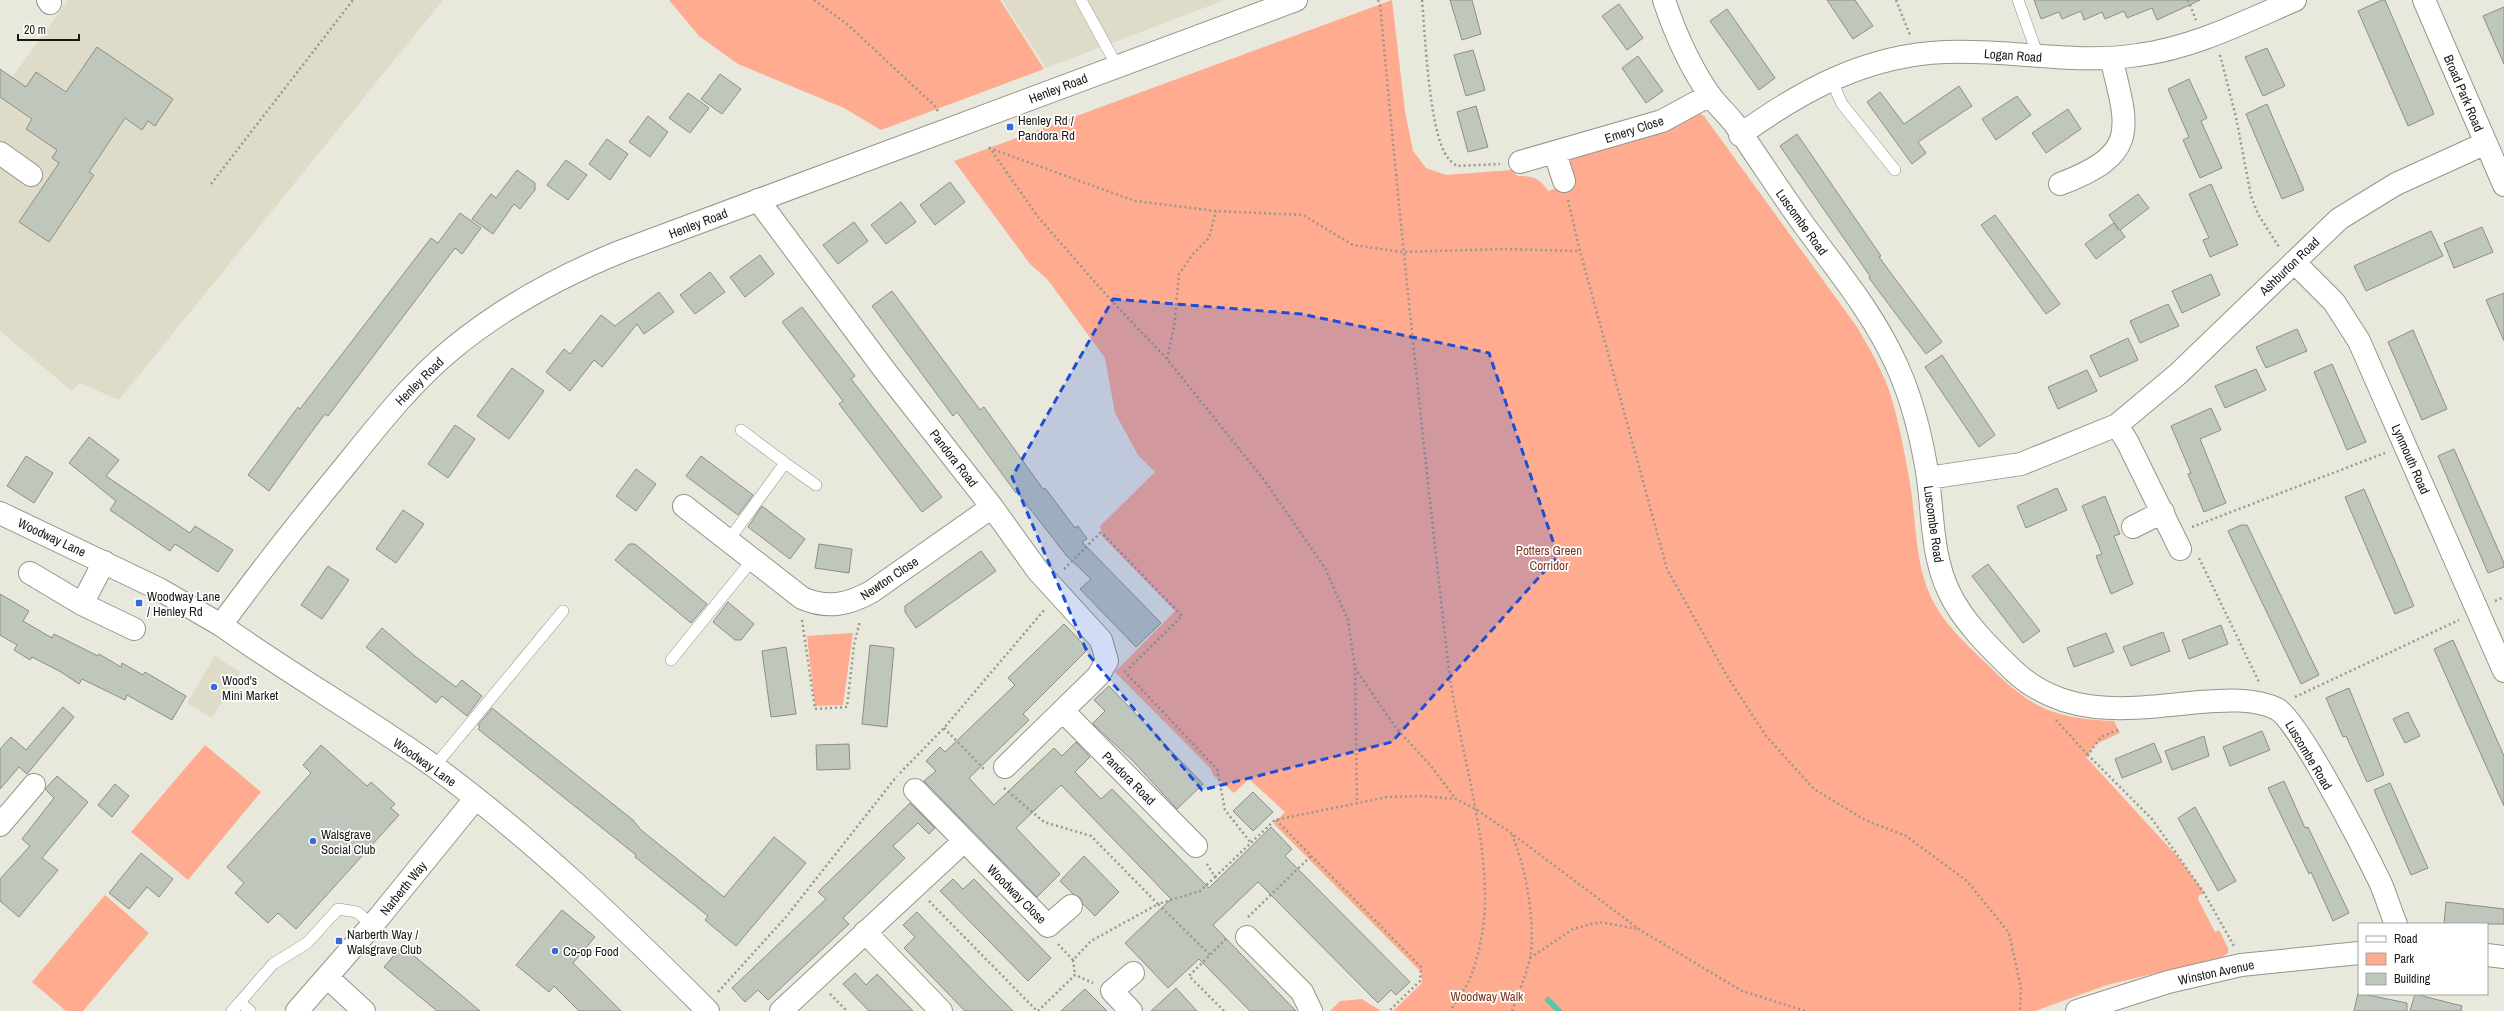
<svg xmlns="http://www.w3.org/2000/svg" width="2504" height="1011" font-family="'Archivo Narrow',sans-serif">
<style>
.built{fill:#dedcc9}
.green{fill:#feab8f}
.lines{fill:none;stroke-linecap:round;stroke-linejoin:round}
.stream{stroke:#5fc5a0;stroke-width:6}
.building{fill:#bfc6bc;stroke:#8a9087}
.service-casing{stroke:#96958a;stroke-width:12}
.minor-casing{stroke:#96958a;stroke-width:24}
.tertiary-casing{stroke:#96958a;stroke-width:24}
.secondary-casing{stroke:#96958a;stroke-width:24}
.path{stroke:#99988f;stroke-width:2.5;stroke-dasharray:2 3;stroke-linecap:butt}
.service{stroke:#fff;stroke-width:11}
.minor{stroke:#fff;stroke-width:22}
.tertiary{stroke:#fff;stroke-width:22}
.secondary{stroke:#fff;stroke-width:22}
.marked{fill:#1d4ed8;fill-opacity:0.2;stroke:#1d4ed8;stroke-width:3;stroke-dasharray:8 5;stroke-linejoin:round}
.poi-dot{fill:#3a6ada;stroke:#fff;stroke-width:1.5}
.labels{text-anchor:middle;stroke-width:3.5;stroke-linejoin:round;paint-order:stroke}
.street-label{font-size:13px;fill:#1a1a15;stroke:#fff}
.poi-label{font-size:13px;fill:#1a1a15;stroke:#fff;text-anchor:start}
.park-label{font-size:13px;fill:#7f3319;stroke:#fff}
</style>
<rect width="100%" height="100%" fill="#e9e8dc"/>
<path class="built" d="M68,0h375l-324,400 -40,-17 -7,8 -72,-60v-237z
M1002,0h223l-179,68z
M215,656l25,16 -28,46 -25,-15z"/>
<path class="green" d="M669,0h331l44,69 -163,61 -37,-22 -106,-44 -39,-28z
M1392,0l13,111 8,40 13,17 20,7 66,-5 6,6c15,0 22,2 30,15l18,-6 1,-21 7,-9 123,-43 7,4 153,211c13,23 28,47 35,73 8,27 13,56 18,83 7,41 4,84 25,122 13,23 35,43 54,61 43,43 64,52 125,55l6,12 -24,11 -10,13 91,99 28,37 -6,2 -1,4 17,33 4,-2 9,18v5l-6,4 -115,28 -72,26h-642l29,-28 -1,-11 -147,-148 11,-12 -36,-33 -15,14 -21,-18 -2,-6 -96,-97 60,-61 -73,-75 -2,-10 55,-54 -17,-17 -23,-42 -10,-55 -57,-78 -18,-16 -76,-103z
M853,633l-10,72 -28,1 -8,-70z
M205,745l56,47 -73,88 -57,-48z
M105,895l44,38 -66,78h-17l-34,-29z
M1362,999l19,12h-51l10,-10z"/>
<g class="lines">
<path class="stream" d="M1548,1000l11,11"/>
</g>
<path class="building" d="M1450,0h22l9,34 -19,6z
M1827,0h28l18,26 -20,13z
M2034,0h166l-43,20 -5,-12 -25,10 -3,-7 -19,8 -3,-7 -18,8 -3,-9 -19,8 -3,-7 -18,7z
M2382,0h3l49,114 -26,12 -50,-115z
M1619,4l24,34 -16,12 -25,-34z
M2504,7v57l-21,-48z
M1727,9l48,69 -16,12 -49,-69z
M97,47l76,52 -18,27 -7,-5 -6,9 -17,-12 -36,54 5,3 -45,67 -30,-20 40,-59 -7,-5 5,-8 -31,-21 6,-10 -32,-22v-28l26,18 10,-15 30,20z
M2267,48l18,38 -22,10 -18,-39z
M1473,50l12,40 -19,6 -12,-41z
M1638,56l25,35 -17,12 -24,-35z
M720,74l21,15 -19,25 -21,-15z
M2189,79l18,39 -6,3 21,47 -22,10 -17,-38 6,-3 -21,-48z
M1959,86l13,20 -54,36 8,11 -14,11 -45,-62 13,-10 24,32z
M688,93l21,15 -19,25 -21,-15z
M2017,96l14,19 -35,25 -14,-21z
M2267,104l37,86 -22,9 -36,-85z
M1476,106l12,41 -20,5 -11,-40z
M2068,109l13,20 -35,24 -14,-20z
M648,116l20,16 -18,25 -21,-15z
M1797,134l84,122 -2,1 63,85 -16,12 -57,-76 1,-2 -90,-130z
M607,139l21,15 -18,26 -21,-16z
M566,160l21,15 -19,25 -21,-15z
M517,170l18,13v7l-15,19 -6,-5 -21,30 -21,-15 19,-25 5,4z
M950,182l15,20 -30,23 -15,-20z
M2211,184l27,61 -28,12 -7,-17 6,-2 -20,-44z
M2138,194l11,14 -29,22 5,7 -29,22 -11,-15 29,-21 5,7 -10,-15z
M901,202l15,20 -30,22 -15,-19z
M460,213l21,15 -19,26 -7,-6 -127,168 -3,-2 -18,24 -38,53 -21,-16 50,-68 2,2 131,-171 7,5z
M1995,215l65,89 -14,10 -65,-89z
M854,222l14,19 -30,23 -15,-19z
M2482,227l11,25 -39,16 -10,-25z
M2431,231l12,25 -77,35 -12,-25z
M760,255l14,19 -29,23 -15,-20z
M710,272l15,20 -30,22 -15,-19z
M2211,274l9,21 -38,18 -10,-22z
M892,291l88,119 4,-3 59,82 2,-1 30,40 3,-2 9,13 -5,3 79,81 -25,24 -56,-58 11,-10 -25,-24 -49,-63 -1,1 -59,-81 -4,4 -81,-110z
M659,292l15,20 -30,22 -7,-10 -35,43 -8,-7 -24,31 -24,-19 18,-23 6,5 31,-39 14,11z
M2504,293v48l-18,-41z
M2168,304l11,22 -39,17 -10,-22z
M802,307l53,69 -4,3 91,118 -20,15 -83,-108 4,-3 -61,-79z
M2297,329l10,22 -41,17 -10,-21z
M2413,330l34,79 -25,11 -34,-78z
M2128,338l10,22 -38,17 -10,-21z
M1942,355l53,80 -16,12 -54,-80z
M2332,364l34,78 -19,8 -33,-78z
M512,368l32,23 -35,48 -32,-23z
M2256,369l10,21 -41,18 -10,-22z
M2087,370l10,21 -39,18 -10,-22z
M2211,408l10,22 -21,9 26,64 -22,9 -16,-38 3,-1 -20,-47z
M455,425l20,14 -27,39 -20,-14z
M89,437l30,23 -13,16 84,57 5,-7 38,24 -15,22 -43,-28 -5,7 -60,-41 6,-9 -47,-38z
M2454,449l50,114v4l-16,6 -50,-117z
M26,456l27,17 -19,30 -27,-17z
M701,456l52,39 -15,20 -52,-39z
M636,469l20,15 -20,27 -20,-15z
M2057,488l10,22 -41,18 -9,-22z
M2364,489l50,117 -19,8 -50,-117z
M2105,496l15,38 -6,2 19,48 -22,10 -15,-38 6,-2 -20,-48z
M762,506l43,33 -15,20 -42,-32z
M403,510l21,14 -28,39 -20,-14z
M2241,525h6l72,150 -18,9 -73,-153z
M629,544h6l72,60 -16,19 -76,-63z
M819,544l33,5 -3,24 -34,-5z
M981,551l15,20 -80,57 -11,-16v-6z
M1988,564l52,67 -17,12 -51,-67z
M328,566l21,14 -27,39 -21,-14z
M0,594l29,17 -6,10 29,17 2,-4 44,22 1,-2 22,13 1,-4 21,12 2,-3 41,24 -14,24 -45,-25 -2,5 -43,-21 -3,5 -18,-12 -29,-15 -2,3 -16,-10 3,-5 -17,-10z
M728,602l26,22 -13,16h-6l-22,-18z
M1064,624l24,25 -65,65 6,6 -60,58 25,27 60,-57 8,8 14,-14 14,15 -15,15 26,27 11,-10 97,99 62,-61 21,22 -7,7 125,126 -14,13 -5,-5 -13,13 -120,-121 -45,43 83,86h-46l-51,-52 -31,29 -43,-45 46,-44 -110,-114 -45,43 44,46 -23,23 -113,-116 12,-10 -10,-10 14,-14 5,5 70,-67 -7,-7z
M2221,625l7,19 -39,15 -7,-19z
M382,628l34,29 40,30 6,-7 20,16 -15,20 -25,-20 -6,7 -70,-56z
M2163,632l7,19 -39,15 -8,-19z
M2106,633l8,19 -40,15 -7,-19z
M2453,640l51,116v50l-70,-157z
M870,645l24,3 -7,79 -25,-3z
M786,647l10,67 -25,3 -9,-66z
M1109,686l94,98 -26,25 -45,-49 -38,-35 -1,-2 12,-12 -11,-11z
M2349,688l35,87 -17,7 -21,-46 -3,1 -17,-39z
M63,707l11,10 -47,57 -8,-7 -19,22v-40l11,-12 15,13z
M492,708l141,112 8,10 83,67 50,-60 32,26 -70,83 -31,-26 3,-4 -73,-59 1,-2 -158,-126 2,-2 -2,-2z
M2408,712l12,24 -15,7 -12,-24z
M2262,731l8,19 -40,16 -7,-19z
M2204,736l5,20 -37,14 -7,-19z
M2154,743l8,19 -40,16 -7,-19z
M849,744l1,25 -33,1 -1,-25z
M321,745l46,41 4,-4 24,22 -4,4 8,7 -103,114 -18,-16 -10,10 -33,-30 9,-10 -17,-16 84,-94 -8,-8z
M57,776l31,26 -46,56 16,12 -39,47 -19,-16v-22l30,-33 -8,-7 32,-41 -9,-9z
M2284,781l21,47 3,-1 41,86 -16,8 -22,-49 -2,2 -41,-86z
M2390,783l38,85 -17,7 -37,-85z
M115,784l14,12 -17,21 -14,-12z
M1253,792l20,20 -20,19 -20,-20z
M910,803l25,25 -6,6 -11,-11 -25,23 12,12 -62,60 6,6 -81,76 -10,-10 -13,12 -13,-14 94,-89 -8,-7z
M2195,807l41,74 -18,10 -40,-73z
M141,853l32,26 -14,18 -12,-10 -18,22 -20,-16z
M1084,856l35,36 -24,24 -12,-12 -3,-6 -7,-4 -13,-13z
M953,879l10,10 11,-10 77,79 -23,23 -88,-90z
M2446,902l58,7v15h-60z
M562,910l33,27 -22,26 48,48h-42l-25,-25 -5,6 -33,-27z
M917,912l70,73 26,26h-48l-61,-63 11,-11 -12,-12z
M402,946l46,38 32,27h-43l-53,-44z
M855,973l11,12 11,-11 36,37h-44l-26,-27z
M1176,988l21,23h-46z
M1085,989l22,22h-46z
M2358,993l49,10v8h-53z
M2415,994l47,12 -1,5h-51z"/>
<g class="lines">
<defs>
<path id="service" d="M1081,0l36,66
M2018,0l20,56
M1831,79l11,25 53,66
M741,430l44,33
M728,541l57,-78 31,22
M671,660l82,-101
M434,767l129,-156
M232,1011l8,-9
M250,1011l-10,-9 33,-38 34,-21 31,-34 19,3 15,13"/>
<path id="minor" d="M48,0l2,3
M1664,0c11,33 25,65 45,94 7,10 17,19 25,29 24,34 46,69 70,102 33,45 70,89 93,141 16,35 25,73 31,112 5,38 4,79 21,114 14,30 42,57 66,80 54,49 120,36 186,30 23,-2 54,-4 76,7 22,12 89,144 103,173 6,13 10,28 16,42
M2424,0l80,185
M1740,135c62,-45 127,-80 205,-83 66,-3 127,13 193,3 55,-7 106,-33 157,-55
M0,153l31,22
M1555,153l9,28
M1520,162l142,-41 48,-26
M2060,184c79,-30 69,-54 51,-126
M758,200l128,172 106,135 46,64 63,69 6,21 -9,15 -93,91
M2294,262l40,40 25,39 145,330
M2117,425l11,18 52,106
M1928,478l93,-14 96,-39 61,-51 161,-155 57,-35 90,-41
M684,506l118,92c25,11 45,7 69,-6l121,-85
M2133,527l30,-15
M30,573l52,31 22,-42
M82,604l52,25
M1063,711l133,135
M915,790l133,136 23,-20
M0,825l34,-40
M865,932l76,79
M1247,937l55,55 9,19
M2487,955l17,2
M327,977l37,34
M297,1011l83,-95 95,-117
M781,1011l183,-170
M1131,1011l-19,-20 21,-18
M2077,1011l91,-29 73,-17 118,-12"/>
<path id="tertiary" d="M221,625c69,49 144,92 214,142 98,72 187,158 273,244"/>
<path id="secondary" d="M0,513l159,76 62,36c40,-55 82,-108 125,-160 33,-41 65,-82 106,-116 51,-42 108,-73 170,-98l674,-251"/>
</defs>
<use href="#service" class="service-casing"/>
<use href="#minor" class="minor-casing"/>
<use href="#tertiary" class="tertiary-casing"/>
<use href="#secondary" class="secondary-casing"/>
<path class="path" d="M814,0l33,24 89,83 2,5
M1378,0l2,4c20,220 43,439 68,658 9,79 36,154 37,233 1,25 -5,57 -14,81 -5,12 -14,24 -21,35
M1422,0c3,32 7,135 26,158 2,3 6,6 9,8l43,-2
M1896,0l14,35
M2188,0l8,20
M2220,55l16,62 15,79 7,18 21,33
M989,147l49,70 70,80 59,62 97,121 61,88 23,52 7,48 2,136
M989,148l146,53 81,10 87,4 50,30 49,7 101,-3 77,2
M211,184l142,-184
M1568,200l12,51 87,318 60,107 39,60 48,53 51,31 41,16 61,45 42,52 12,55 -1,23
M1167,359l7,-32 5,-53 14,-20 16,-16 7,-27
M2192,527l193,-74
M2199,558l60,124
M1064,569l36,-36 3,1 79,82 -55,54
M2495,601l9,-4
M802,620l13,89 32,-2 7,-62 6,-24
M1355,668l41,60 35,38 24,32
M1124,671l93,98 8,41 26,33
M2295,697l164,-77
M2056,720l32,35
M944,728l40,41
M2118,730l-17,7 -13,18 64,64 52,74 30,53
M900,773l44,-45 101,-119
M1004,788l40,34 47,14 67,68 42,-13 15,-14 -8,-13
M1276,820l145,147 -1,14 -31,30
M1215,877l60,-57 112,-23 35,-1 34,3 21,11 34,23 129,97 102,61 63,20
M929,901l108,110
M1248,917l63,-61
M1058,944l15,16 18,-19 67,-37 52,51
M1530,958l43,-29 26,-7 39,7
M1073,960l2,15
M718,992l68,-75 111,-141
M830,994l17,17
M1038,1011l37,-36 18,8
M1224,1011l-35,-35 37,-37
M1512,1011c6,-17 14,-35 18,-52 6,-34 -4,-93 -18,-124"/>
<use href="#service" class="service"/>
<use href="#minor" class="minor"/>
<use href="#tertiary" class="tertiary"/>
<use href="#secondary" class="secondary"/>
</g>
<path class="marked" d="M1113,299l188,15 188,39 69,203 -166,186 -190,48 -114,-136 -76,-177z"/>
<g class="poi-dot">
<rect x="1006" y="123" width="8" height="8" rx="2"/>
<rect x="135" y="599" width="8" height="8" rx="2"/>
<circle cx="214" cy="687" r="4"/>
<circle cx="313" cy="841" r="4"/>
<rect x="335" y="937" width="8" height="8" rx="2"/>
<circle cx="555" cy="951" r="4"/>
</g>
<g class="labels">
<g class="street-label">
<text transform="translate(2013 55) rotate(4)" y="5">Logan Road</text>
<text transform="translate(1058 88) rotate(-21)" y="5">Henley Road</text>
<text transform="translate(2464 93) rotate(67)" y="5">Broad Park Road</text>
<text transform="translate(1634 129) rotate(-18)" y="5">Emery Close</text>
<text transform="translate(1802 222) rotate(54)" y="5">Luscombe Road</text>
<text transform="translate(698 223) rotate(-21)" y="5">Henley Road</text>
<text transform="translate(2289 266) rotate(-44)" y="5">Ashburton Road</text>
<text transform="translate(419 381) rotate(-45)" y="5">Henley Road</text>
<text transform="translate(954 458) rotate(52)" y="5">Pandora Road</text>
<text transform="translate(2411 459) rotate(66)" y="5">Lynmouth Road</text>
<text transform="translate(1934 524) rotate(82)" y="5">Luscombe Road</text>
<text transform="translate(52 537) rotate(25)" y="5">Woodway Lane</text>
<text transform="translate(889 578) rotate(-34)" y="5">Newton Close</text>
<text transform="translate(2309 755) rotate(59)" y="5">Luscombe Road</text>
<text transform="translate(425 762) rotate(35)" y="5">Woodway Lane</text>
<text transform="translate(1129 778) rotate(45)" y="5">Pandora Road</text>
<text transform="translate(403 888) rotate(-51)" y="5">Narberth Way</text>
<text transform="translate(1017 894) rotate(45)" y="5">Woodway Close</text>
<text transform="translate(2216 972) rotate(-12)" y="5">Winston Avenue</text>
</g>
<g class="poi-label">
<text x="1018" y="125">Henley Rd /<tspan x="1018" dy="15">Pandora Rd</tspan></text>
<text x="147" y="601">Woodway Lane<tspan x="147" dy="15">/ Henley Rd</tspan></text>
<text x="222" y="685">Wood's<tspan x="222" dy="15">Mini Market</tspan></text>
<text x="321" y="839">Walsgrave<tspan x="321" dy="15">Social Club</tspan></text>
<text x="347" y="939">Narberth Way /<tspan x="347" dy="15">Walsgrave Club</tspan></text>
<text x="563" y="956">Co-op Food</text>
</g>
<g class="park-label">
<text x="1549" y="555">Potters Green<tspan x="1549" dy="15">Corridor</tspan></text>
<text x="1487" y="1001">Woodway Walk</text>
</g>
</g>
<rect x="2358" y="923" width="130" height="72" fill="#ffffff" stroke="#a3a3a1"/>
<rect x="2366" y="936" width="20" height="6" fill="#ffffff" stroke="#a3a3a1"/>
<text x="2394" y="943" font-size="12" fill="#1a1a15">Road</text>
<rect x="2366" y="953" width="20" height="12" fill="#feab8f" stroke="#a3a3a1"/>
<text x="2394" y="963" font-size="12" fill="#1a1a15">Park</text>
<rect x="2366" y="973" width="20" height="12" fill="#bfc6bc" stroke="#a3a3a1"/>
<text x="2394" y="983" font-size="12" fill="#1a1a15">Building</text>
<path d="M18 34v6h61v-6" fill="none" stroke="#1a1a15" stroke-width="2"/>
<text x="24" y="34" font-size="12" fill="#1a1a15" stroke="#ffffff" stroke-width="3" paint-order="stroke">20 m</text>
</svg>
